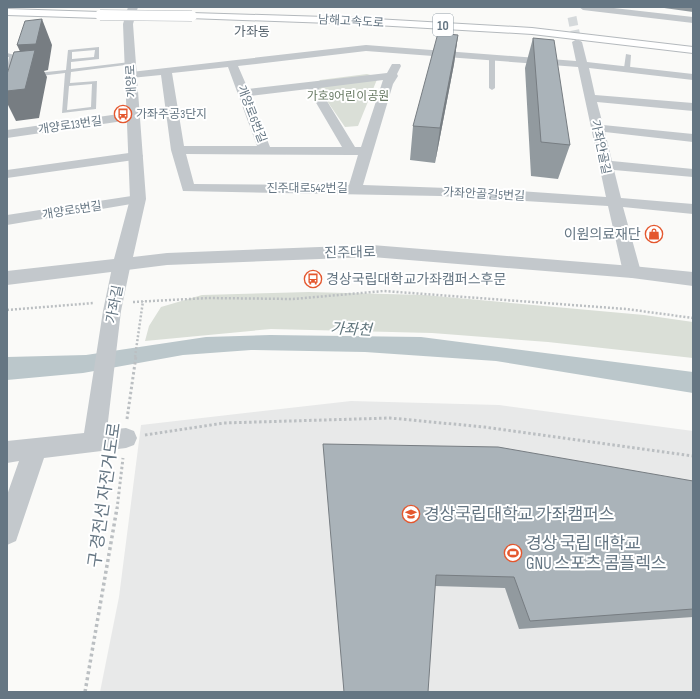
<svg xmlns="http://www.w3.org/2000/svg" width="700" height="699" font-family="'Sofia Sans Condensed','Noto Sans KR',sans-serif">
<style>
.built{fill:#e8e9e9}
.green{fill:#dadfd7}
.water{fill:#bbc7cb}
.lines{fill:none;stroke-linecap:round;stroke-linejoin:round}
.minor-tunnel{stroke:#d5d9db;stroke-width:9;stroke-dasharray:9 4.5;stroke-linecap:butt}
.motorway-casing{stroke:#b4b9bd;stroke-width:2}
.path-far2{stroke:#bbbfc2;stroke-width:2.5;stroke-dasharray:2 2;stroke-linecap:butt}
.path-far1{stroke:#bbbfc2;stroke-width:3;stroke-dasharray:2.5 2.5;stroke-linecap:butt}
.path{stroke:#bbbfc2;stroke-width:3.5;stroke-dasharray:3 3;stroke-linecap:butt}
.service{fill:#c3c8cc;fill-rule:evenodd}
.minor{fill:#c3c8cc;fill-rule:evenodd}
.tertiary{fill:#c3c8cc;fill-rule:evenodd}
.motorway{fill:#fff;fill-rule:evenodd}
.motorway-bridge-casing{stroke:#b4b9bd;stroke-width:11;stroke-linecap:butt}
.motorway-bridge{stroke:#fff;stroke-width:10}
.wall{fill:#929a9f}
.shaded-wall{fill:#777d82}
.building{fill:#aab3b9;stroke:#777d82}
.labels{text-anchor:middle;stroke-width:4;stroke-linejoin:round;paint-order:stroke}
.far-street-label{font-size:12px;fill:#657683;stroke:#fff}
.far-park-label{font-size:12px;fill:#687a64;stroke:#fff}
.far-poi-label{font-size:12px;fill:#657683;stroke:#fff;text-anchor:start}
.shield{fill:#fff;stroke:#939fa8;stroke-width:1}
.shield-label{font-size:13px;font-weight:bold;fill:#657683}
.far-quarter-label{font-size:13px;fill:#57646e;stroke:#fff}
.poi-label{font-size:14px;fill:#657683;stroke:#fff;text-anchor:end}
.street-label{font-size:14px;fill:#657683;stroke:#fff}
.water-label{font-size:15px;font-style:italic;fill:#60757c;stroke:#fff}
.near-street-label{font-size:17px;fill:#657683;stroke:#fff}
.near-poi-label{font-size:17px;fill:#657683;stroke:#fff;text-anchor:start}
</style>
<rect width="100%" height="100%" fill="#fafaf8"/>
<path class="built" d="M351,401l148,4 194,26v261h-593l19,-95 22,-172z"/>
<path class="green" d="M367,74l11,3 -20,49 -13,1 -29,-42 4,-5z
M309,292l115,3 220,20 49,7v36l-145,-16 -116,-9 -161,-4 -126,12 4,-15 12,-19 41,-12z"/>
<path class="water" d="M270,335l151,2 272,35v21l-197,-32 -131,-9 -114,-2 -68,5 -100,18 -76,7v-23l79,-2 120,-18z"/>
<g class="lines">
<path class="minor-tunnel" d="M572,17l5,25"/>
<defs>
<path id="motorway" d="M7,9l93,3 5,3 -5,3 -93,-3z
M192,13l166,5 174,10 161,19v6l-161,-19 -174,-10 -169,-6 -2,-2z"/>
</defs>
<use href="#motorway" class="motorway-casing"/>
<path class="path-far2" d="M133,302l75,-4 85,1 91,-8 242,18 67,9
M7,310l87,-7
M135,357l8,-56"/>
<path class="path-far1" d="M127,419l9,-63
M145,435l79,-12 166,-5 94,9 209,29
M117,509l6,-51"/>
<path class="path" d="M85,692l32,-184"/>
<path class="service" d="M99,47v12l-28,3v7l59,-7 3,2 -62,8 -1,11 27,-2 -1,28 -34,4 3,-40 -58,7v-4l59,-6 2,-20zM95,50l-1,7 -22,2v-7zM92,84l-1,23 -24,3 2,-24z
M7,53l8,2 -5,12 -3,2 2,-12h-2z
M626,54l5,1 -1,13 -3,2 -3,-2z
M492,55l3,2v31l-3,2 -3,-2v-31z"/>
<path class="minor" d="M579,7h26l88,10v6l-110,-13z
M577,39l5,3 5,20 106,12v6l-104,-12 6,27 98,8v8l-96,-9 6,23 90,9v8l-88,-10 7,29 81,8v8l-79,-7 7,28 72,6v10l-70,-7 18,65 -3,4 -6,2 -6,-2 -3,-4 -15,-66 -168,-10 -257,-5 -12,-41 -10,-75 -30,3 -5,-3 5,-3 235,-27 210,16 -4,-19zM366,51l212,16 28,130 -102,-7 -141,-5 30,-101 5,-8 -1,-2 4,-8 -1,-2h-8l-5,9 -139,16 -10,-23zM228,67l29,79h-73l-12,-73zM383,80l-22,67h-6l-36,-59zM308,89l34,58h-72l-20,-51zM186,154l165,1h7l-9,30 -155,-1z
M133,112l6,4 -2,3 -130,19v-8z
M136,152l5,1 2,3 -2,3 -134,19v-8z
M138,195l5,1 2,3 -2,3 -136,23v-10z
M122,257l6,2 3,4 -10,48 -14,119 19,-2 8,3 3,7 -3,7 -8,3 -82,10 -28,83 -9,4v-50l12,-34 -12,2v-22l77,-8 19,-122 10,-48 3,-4z"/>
<path class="tertiary" d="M128,7h10l-5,17 13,175 -13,58 34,-4 205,-8 260,21 61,6v14l-61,-8 -260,-21 -205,8 -160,20v-14l107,-12 16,-60 -7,-175z"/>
<use href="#motorway" class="motorway"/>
<defs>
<path id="motorway-bridge" d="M100,15l92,1"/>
</defs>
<use href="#motorway-bridge" class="motorway-bridge-casing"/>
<use href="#motorway-bridge" class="motorway-bridge"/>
</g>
<path class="wall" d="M657,7h36v5z
M458,35l-4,29 -19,99 -25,-3 3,-34z
M533,38l37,107 -12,34 -27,-3 -6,-108z
M323,444l370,37v136l-174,12 -14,-41 -70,-2z"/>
<path class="shaded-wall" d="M42,19l10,26 -4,25 -4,1 3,6 -8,41 -23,3 -9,-18v-12l22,-20 -12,-26z
M458,35l-4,29 -19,99 5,-35z"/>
<path class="building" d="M42,19l-6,25 -19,1 8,-24z
M438,33l20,2 -18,93 -27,-2z
M533,38l21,2 16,105 -29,-3z
M35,50l-10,39 -18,2v-17l7,-22z
M323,444l175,3 195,34v128l-163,12 -16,-44 -78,-2 -8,117h-84z"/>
<defs>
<symbol id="bus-ring" viewBox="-11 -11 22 22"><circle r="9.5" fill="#fff" stroke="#e4572e" stroke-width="1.5"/><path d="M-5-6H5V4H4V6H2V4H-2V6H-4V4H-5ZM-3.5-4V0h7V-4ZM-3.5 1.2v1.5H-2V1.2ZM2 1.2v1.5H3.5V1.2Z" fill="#e4572e"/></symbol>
<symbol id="shop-ring" viewBox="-11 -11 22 22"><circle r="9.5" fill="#fff" stroke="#e4572e" stroke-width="1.5"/><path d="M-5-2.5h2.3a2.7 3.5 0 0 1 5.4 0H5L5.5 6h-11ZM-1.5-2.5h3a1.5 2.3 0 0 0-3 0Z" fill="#e4572e"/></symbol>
<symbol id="university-ring" viewBox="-11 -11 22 22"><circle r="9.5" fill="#fff" stroke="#e4572e" stroke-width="1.5"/><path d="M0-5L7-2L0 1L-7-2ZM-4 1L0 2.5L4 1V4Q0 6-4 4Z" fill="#e4572e"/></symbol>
<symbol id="stadium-ring" viewBox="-11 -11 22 22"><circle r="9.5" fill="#fff" stroke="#e4572e" stroke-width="1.5"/><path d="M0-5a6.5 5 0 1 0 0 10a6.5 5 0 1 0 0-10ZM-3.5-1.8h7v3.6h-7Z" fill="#e4572e"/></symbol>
</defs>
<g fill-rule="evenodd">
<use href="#bus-ring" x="113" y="104" width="20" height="20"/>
<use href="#shop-ring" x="644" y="224" width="20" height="20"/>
<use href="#bus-ring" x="303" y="269" width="20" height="20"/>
<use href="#university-ring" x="401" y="504" width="20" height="20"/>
<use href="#stadium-ring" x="503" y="543" width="20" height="20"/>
</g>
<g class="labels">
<g class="far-street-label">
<text transform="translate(351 21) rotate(3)" y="4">남해고속도로</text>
<text transform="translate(131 81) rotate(-93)" y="4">개양로</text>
<text transform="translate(252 114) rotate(69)" y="4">개양로6번길</text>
<text transform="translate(70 125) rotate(-8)" y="4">개양로13번길</text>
<text transform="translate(601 147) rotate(78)" y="4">가좌안골길</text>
<text x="307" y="192">진주대로542번길</text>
<text transform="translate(484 194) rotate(3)" y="4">가좌안골길5번길</text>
<text transform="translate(72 210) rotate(-9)" y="4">개양로5번길</text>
</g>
<g class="far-park-label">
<text x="348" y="100">가호9어린이공원</text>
</g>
<g class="far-poi-label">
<text x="136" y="118">가좌주공3단지</text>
</g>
<rect class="shield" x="433" y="14" width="20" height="22" rx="3"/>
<g class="shield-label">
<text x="443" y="30">10</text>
</g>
<g class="far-quarter-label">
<text x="252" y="36">가좌동</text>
</g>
<g class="poi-label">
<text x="641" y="239">이원의료재단</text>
<text x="326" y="284" text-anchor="start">경상국립대학교가좌캠퍼스후문</text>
</g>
<g class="street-label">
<text transform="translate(350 252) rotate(-1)" y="5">진주대로</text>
<text transform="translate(114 304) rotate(-79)" y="5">가좌길</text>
</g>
<g class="water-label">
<text transform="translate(351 329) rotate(3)" y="5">가좌천</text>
</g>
<g class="near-street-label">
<text transform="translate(104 495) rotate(-82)" y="6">구 경전선 자전거도로</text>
</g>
<g class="near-poi-label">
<text x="424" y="520">경상국립대학교 가좌캠퍼스</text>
<text x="526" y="549">경상 국립 대학교<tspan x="526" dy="20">GNU 스포츠 콤플렉스</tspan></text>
</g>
</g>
<rect width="700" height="699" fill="none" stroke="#657683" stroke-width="16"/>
</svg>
